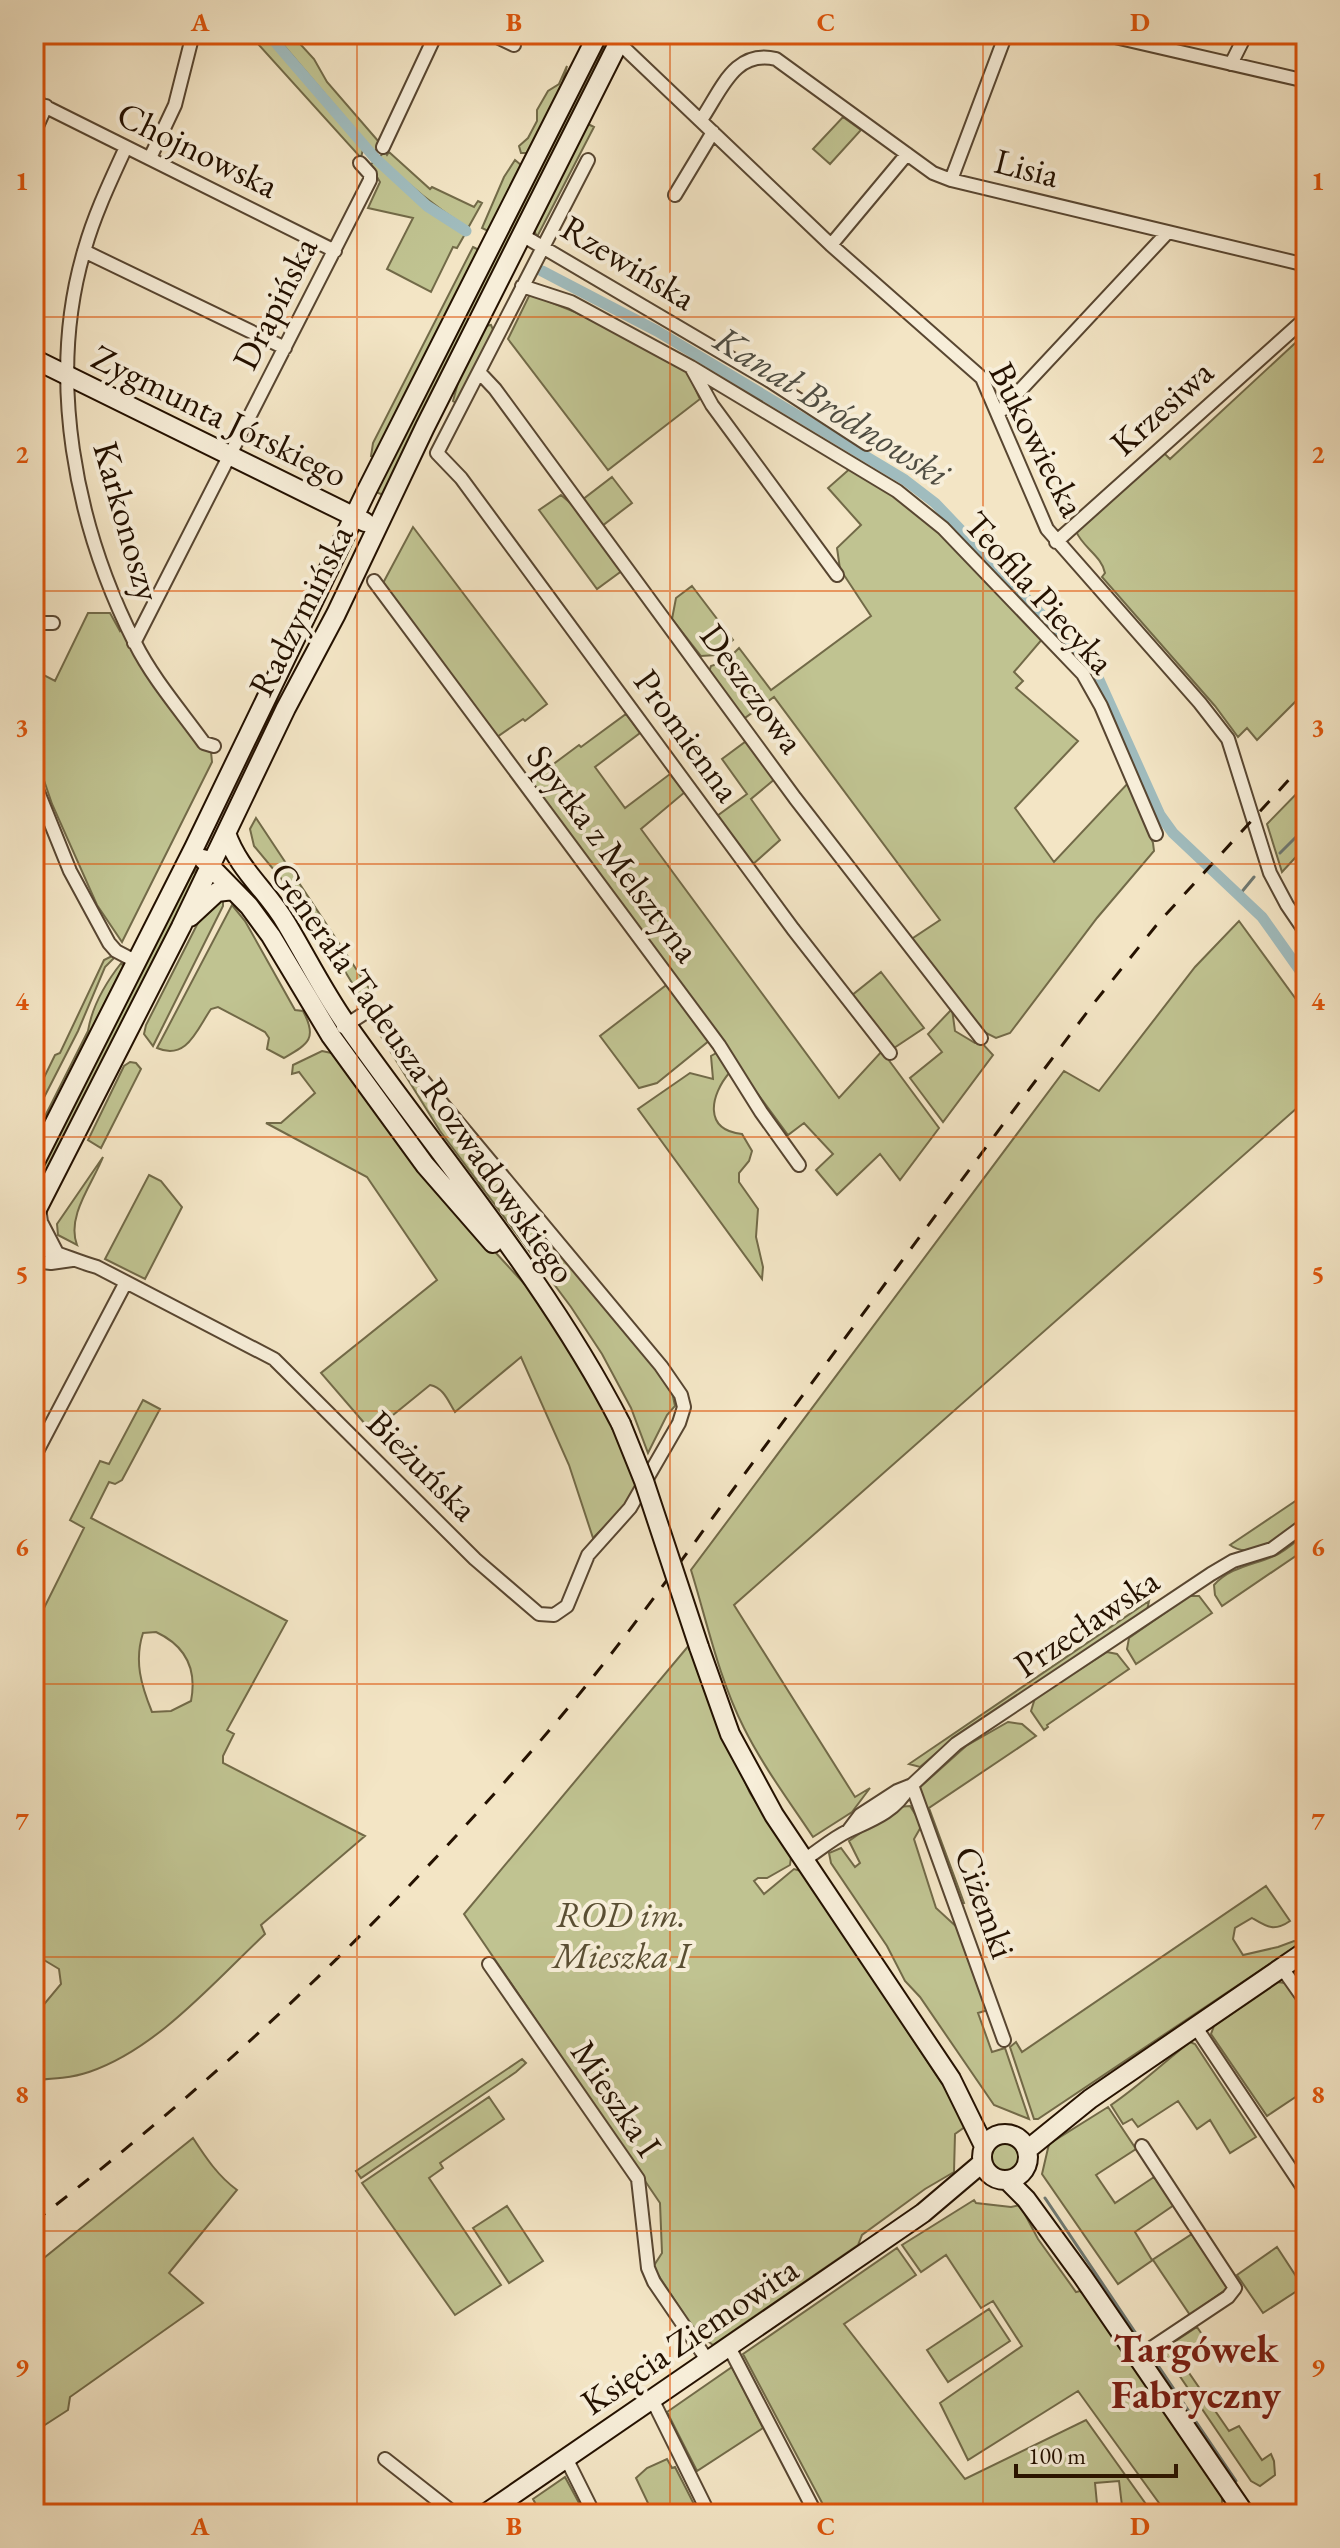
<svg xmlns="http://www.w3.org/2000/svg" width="1340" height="2548" font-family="'EB Garamond',serif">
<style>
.green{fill:#c0c391;stroke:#726a48;stroke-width:2;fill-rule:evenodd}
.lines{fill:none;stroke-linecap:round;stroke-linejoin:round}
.stream{stroke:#6e7872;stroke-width:3}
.canal{stroke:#a0bcbe;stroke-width:11}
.street-casing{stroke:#584631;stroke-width:16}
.secondary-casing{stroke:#241100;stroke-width:22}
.street{stroke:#f7eed9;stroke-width:12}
.secondary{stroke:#f7eed9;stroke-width:18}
.rail{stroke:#241100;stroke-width:3;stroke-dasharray:14 14;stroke-linecap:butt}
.secondary-bridge-casing{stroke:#241100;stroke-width:22;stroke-linecap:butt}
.secondary-bridge{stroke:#f7eed9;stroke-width:18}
.grid{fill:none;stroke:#de550b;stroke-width:2;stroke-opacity:0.55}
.labels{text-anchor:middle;stroke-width:8;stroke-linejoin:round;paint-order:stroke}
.street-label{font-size:36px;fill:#241100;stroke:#f7eed9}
.park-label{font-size:36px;font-style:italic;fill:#5b4f33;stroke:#f7eed9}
.water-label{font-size:38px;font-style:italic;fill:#4f4d42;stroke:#f7eed9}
.quarter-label{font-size:40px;font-weight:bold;fill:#7a1f14;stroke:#f7eed9}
.neatline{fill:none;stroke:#de550b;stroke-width:3}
.grid-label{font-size:26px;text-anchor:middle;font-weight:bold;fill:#de550b}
</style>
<rect width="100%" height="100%" fill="#f3e5c5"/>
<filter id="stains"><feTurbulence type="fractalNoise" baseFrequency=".0025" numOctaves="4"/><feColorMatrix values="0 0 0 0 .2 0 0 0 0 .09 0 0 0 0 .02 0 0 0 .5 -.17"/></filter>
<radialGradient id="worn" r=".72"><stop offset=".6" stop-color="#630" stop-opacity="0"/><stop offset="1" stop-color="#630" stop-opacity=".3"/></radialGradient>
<path class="green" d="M249,34h15l99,115 -2,9z
M274,34h17l23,25 13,23 52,60 1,4 -6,6z
M607,34h3l-26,59 -201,402 -7,-3z
M567,66l-5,19 -34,68h-7l-2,-7 9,-8 9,-17v-11l11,-19 11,-7z
M843,117l18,13 -31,34 -17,-15z
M588,124l6,3 -57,110 -3,-7z
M385,152l2,3 2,-3 41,37 2,-2 42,20 4,-6 4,2 -14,25c-33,-21 -61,-44 -89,-71z
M515,160l6,5 -33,66 -6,-3 22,-51z
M375,161l49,47 41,26 -8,14 -4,-1 -22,45 -44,-23 26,-51 -45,-10 12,-26 -10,-17z
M473,247l6,3 -105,207 -3,-1 2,-13z
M530,294l45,18 110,55 15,32 -92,71 -100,-131z
M491,325l3,7 -36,72 -5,-3 6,-22 27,-53z
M1306,333v358l-49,49 -10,-12 -9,9 -23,-31 -113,-129 3,-4c-3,-17 -23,-26 -29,-42l88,-78 6,6z
M853,466l58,37 133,134 -30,35 9,9 -7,7 62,53 -63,67 39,54 75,-80 24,61 1,8 -57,67 -87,115 -14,5 -12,-6 -74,-92 30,-20 -166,-223 -32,23 -33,-48 2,-6 15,-5 13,-13 32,42 100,-74 -31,-47 -3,-21 24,-23 -33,-37z
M612,477l20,26 -30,23 -20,-26z
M561,495c14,11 25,25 35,39 9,14 14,27 27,36l-26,19 -58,-79z
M413,527l134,177 -22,17 -2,-2 -29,20 -112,-154z
M692,586l41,54 -16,15 -16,1 -29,-37 4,-21z
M88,613h22l10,18 3,-3 80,121 8,3 1,10 -90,180 -25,-37 -45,-101 -18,-53v-81l21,11z
M626,714l14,19 -45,34 30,41 45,-34 15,18 -44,37 198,269 43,-47 57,77 -39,52 -20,-26 -43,41 -21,-25 17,-16 -29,-31 -16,12 -260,-352 51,-38 2,2z
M749,739l27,39 -25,21 29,41 -28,25 -35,-49 30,-22 -25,-35z
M1306,784v62l-24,26 -15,-48z
M256,818l118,178 -8,6 -3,-1 -54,-89 -55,-66 -4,-17z
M198,868l1,2 -165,327v-13l157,-309z
M223,898v8l-70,140 -9,-12 2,-9 60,-118z
M232,905l13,16 50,89 8,1c15,28 5,33 -19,47l-17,-9 2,-11 -4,-6 -47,-25 -7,2c-14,20 -24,52 -54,39z
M1239,921l67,92v87l-572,505 121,192 15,-9 -18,24 -39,25c-24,-36 -50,-71 -69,-109 -25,-49 -37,-106 -53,-158l373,-499 35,20 96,-124z
M112,956h4l-11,11 -27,64 -44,86v-19l21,-43 5,-2 44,-93z
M122,962l1,5 -89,176v-5l54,-107c4,-25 19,-50 34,-69z
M881,972l43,56 -30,20 -15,-15 -28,-37z
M669,983l41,57 -53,43 -18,5 -39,-52z
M952,1009l3,22 20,12 6,-1 12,13 -50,67 -33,-44 32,-26 -14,-18z
M374,1020h3l77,107 217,260 4,19 -8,9 -19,38 -17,-45 -29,-54 -31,-47 -131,-176 -66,-106z
M322,1051l14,3 101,135 93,101 69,101 40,98 -8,11 -38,38 -24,-73 -48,-108 -66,55c-7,-11 -11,-24 -25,-27l-58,47 -51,-59 116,-93 -70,-103 -101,-54h15l34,-30 -16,-21 -7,2 1,-9z
M718,1052l12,20c-20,23 -27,58 12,62l10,17 -3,10 -10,12v9l19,27 -2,28 7,30 -1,12 -124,-170 52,-36 23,6 -2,-23z
M130,1062l6,1 5,6 -40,79 -13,-8 36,-74z
M103,1157c-10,26 -37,59 -26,88l-19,-10 -1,-11z
M149,1175l12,6 21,26 -37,72 -40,-20z
M143,1400l17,9 -38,71 -7,4 -6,-2 -18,36 196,103 -60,109 7,4 -11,22v7l142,73 -104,89 4,9c-51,48 -108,115 -176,138 -17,6 -37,7 -55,8v-72h7l20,-24 -2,-15 -25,-15v-326l50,-100 -14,-8 30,-59 9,3zM156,1632c30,14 41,38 35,69l-20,10 -19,1c-11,-27 -18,-51 -9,-79z
M1306,1494v22c-18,14 -52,47 -76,29z
M1306,1533v16l-84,57 -7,-11 -1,-10c16,-18 39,-20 60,-29 11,-4 22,-15 32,-23z
M1189,1596h10l13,17 -76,51 -9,-15 2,-11z
M1149,1601l-2,10 -192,126 -35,30 -11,-3z
M690,1644l30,83 30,66 41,64 -1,8 -23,13h-9l-4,3 10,13 30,-25 7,2 168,253 -14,10 -1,38 -29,17 -63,46 -4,10 -145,100 -8,-6 -3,3 -49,-75 9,-14 -2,-50 -196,-289z
M1107,1652l10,2 12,15 -82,56 1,2 -4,3 -13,-19 4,-13z
M1008,1722l14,2 14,12 -107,72 35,95 -6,1 -40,-115 48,-43z
M910,1806l12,19 -8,14 22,69 24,22 28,80 -10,3 14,39 13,-4 24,71 -35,-14 -74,-108 -15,-16 -18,-35 -56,-83 -2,-10 12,-5 14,19 5,-4 -11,-22 48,-34z
M1266,1886l24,35c-16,11 -23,6 -38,-3l-17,10 -2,11 10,16 35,-8 16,-6 7,2 -263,176h-4l-24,-72 6,-5 6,10z
M1277,1982l8,1 21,31v76l-39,26 -56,-82 3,-8z
M1190,2042l5,2 61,93 -26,16 -20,-33 -13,9 -19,-28 -40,26 -6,-8 -9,5 -12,-19c28,-19 52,-42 79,-63z
M522,2059l4,4 -10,9 -155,106 -5,-7z
M489,2097l15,22 -64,44 3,5 -14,10 72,107 -46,30 -93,-132z
M1108,2107l28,42 -40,26 19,28 39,-26 20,28 -39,27 17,28 40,-26 36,54 -38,27 -37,-55 -35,24 -76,-110 7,-30z
M193,2138c13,20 25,38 44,52l-68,83 34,30 -133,94 -2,13 -34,22v-166z
M989 2158a15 15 0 1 1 30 0a15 15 0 1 1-30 0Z
M974,2200l2,3 35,4 9,-2 18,34 38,53 4,-1 18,17 124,186v10l-5,10h-50l-89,-123 -110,69 -28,-57 82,-57 -29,-45 -12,7 -35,-53 -25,17 -19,-27z
M507,2206l36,55 -34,22 -36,-55z
M1277,2247l26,40 -40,26 -26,-38z
M897,2248l19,27 -72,49 121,155 121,-59 67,94h-30l-4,-33 -24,2 3,31h-270l-85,-160z
M989,2309l21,32 -62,41 -21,-32z
M1197,2327l15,22 -27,18 44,64 10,-5 23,34 9,-6 3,7 1,14 -15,11 -9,-5 -89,-131z
M732,2367l31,61 -66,43 -30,-59z
M667,2459l5,9 3,-1 24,47h-70l19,-11 -12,-25 11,-10z
M565,2477l20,37h-44l-8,-15z"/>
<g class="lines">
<path class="stream" d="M1280,853l26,-26
M1240,894l14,-17
M1045,2198l98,146
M1157,2364l79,117"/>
<path class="canal" d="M268,34l107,124 52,48 39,25
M542,271l115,60 248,149 30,23 160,168 65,144 13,18 89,84 44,62"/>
<defs>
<path id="street" d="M491,34l23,11
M1102,34l204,47
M619,43l212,202 151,133 65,151 153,174 28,36 42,134 17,32 19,28
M1231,64l15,-30
M34,101l301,150
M701,120c20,-29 33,-71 75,-61l157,114 18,7 355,85
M34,133l12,-27
M126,147c-15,33 -31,66 -41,101 -39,129 -10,277 50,395 18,36 46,68 69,100l10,3
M383,147l53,-113
M150,158l25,-53 18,-71
M588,160l-151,293 24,25 332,451 97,124
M951,180l55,-146
M675,195l38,-63
M522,235l248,146 97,63
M831,245l76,-91
M84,251l201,97
M522,286l49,16 120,65 206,124 46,37 140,146 18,32 55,128
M691,367l21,38 125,170
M479,372l16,17 300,409 186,240
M998,414l170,-182
M1056,542l250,-224
M374,581l345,464 42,67 38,53
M34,623h19
M134,643l236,-463v-6l-10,-11
M34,782l36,89 39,72 7,8 21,11
M39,1207l2,15 15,29
M34,1247c22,4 41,14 63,20l177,92 201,200 64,55 15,1 13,-9 21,-51 42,-47 49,-85 5,-16 -3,-12 -20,-29 -245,-294 -39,-60 -6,-3 -28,18
M34,1261l17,2 21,-3
M34,1457l92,-175
M912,1785l92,255
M848,1831l12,-16 37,-24 15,-6 44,-41 255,-170 22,-13 39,-12 34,-25
M804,1860c14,-9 29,-22 44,-29 24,-11 47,-19 61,-44
M489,1964l149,215 10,89 6,14 54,79
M1282,1968l24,34
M1195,2026l111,166
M729,2347l87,167
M1138,2357l90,-60 7,-9 -93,-142
M652,2399l57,115
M566,2458l28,56
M385,2459l70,55"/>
<path id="secondary" d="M34,359l331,163
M226,833c13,38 41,57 60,90 21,35 39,72 63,105 92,130 199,254 272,396
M203,859l46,47 22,30 60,100 94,129 68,78
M190,917l27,-25 16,-2
M34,1164l160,-316 172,-356 232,-458
M34,1215l147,-288 105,-219 50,-94 89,-187 198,-393
M699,1647l31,87 44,81 177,264 33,67
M982 2157a23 23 0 1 1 46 0a23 23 0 1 1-46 0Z
M1027,2150l63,-51 216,-148
M1008,2181l18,18 57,78 162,237
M485,2514l438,-301 59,-50"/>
</defs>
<use href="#street" class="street-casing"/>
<use href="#secondary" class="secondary-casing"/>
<use href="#street" class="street"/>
<use href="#secondary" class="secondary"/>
<path class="rail" d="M34,2222c189,-146 364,-312 518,-495 72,-85 136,-176 202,-266 113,-152 225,-306 340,-458l65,-81 147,-161"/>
<defs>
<path id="secondary-bridge" d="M621,1424l23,57 55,166"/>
</defs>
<use href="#secondary-bridge" class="secondary-bridge-casing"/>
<use href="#secondary-bridge" class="secondary-bridge"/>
</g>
<path class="grid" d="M357,34v2480M670,34v2480M983,34v2480M34,317h1272M34,591h1272M34,864h1272M34,1137h1272M34,1411h1272M34,1684h1272M34,1957h1272M34,2231h1272"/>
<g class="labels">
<g class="street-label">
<text transform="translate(198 149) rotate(26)" y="13">Chojnowska</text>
<text transform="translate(1027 167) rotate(14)" y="13">Lisia</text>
<text transform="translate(629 262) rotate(31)" y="13">Rzewińska</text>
<text transform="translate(274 303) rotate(-63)" y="13">Drapińska</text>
<text transform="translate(1161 407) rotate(-42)" y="13">Krzesiwa</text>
<text transform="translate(220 415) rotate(26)" y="13">Zygmunta Jórskiego</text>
<text transform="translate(1038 439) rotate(63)" y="13">Bukowiecka</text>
<text transform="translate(128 521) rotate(74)" y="13">Karkonoszy</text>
<text transform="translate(1040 592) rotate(48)" y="13">Teofila Piecyka</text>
<text transform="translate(300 610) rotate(-63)" y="13">Radzymińska</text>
<text transform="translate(753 688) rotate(54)" y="13">Deszczowa</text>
<text transform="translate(688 735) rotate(54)" y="13">Promienna</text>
<text transform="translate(614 853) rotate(53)" y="13">Spytka z Melsztyna</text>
<text transform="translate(424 1072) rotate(55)" y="13">Generała Tadeusza Rozwadowskiego</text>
<text transform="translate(423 1465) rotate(45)" y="13">Bieżuńska</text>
<text transform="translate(1086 1622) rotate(-34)" y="13">Przecławska</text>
<text transform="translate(986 1902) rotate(70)" y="13">Ciżemki</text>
<text transform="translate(617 2098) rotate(56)" y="13">Mieszka I</text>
<text transform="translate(689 2335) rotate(-34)" y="13">Księcia Ziemowita</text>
</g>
<g class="park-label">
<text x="621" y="1927">ROD im.<tspan x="621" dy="41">Mieszka I</tspan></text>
</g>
<g class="water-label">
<text transform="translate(832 406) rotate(32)" y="13">Kanał Bródnowski</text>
</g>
<g class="quarter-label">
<text x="1196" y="2362">Targówek<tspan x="1196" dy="46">Fabryczny</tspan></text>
</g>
</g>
<rect width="1340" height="2548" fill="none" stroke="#f3e5c5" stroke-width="88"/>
<path d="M1016 2464v12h160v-12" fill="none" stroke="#241100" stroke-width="4"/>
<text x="1028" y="2464" font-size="24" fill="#241100" stroke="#f7eed9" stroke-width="6" paint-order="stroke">100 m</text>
<rect x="44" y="44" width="1252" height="2460" class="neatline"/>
<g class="grid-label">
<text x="200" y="31">A</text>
<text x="514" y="31">B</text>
<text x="826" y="31">C</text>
<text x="1140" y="31">D</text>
<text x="22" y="190">1</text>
<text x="1318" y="190">1</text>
<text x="22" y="463">2</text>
<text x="1318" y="463">2</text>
<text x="22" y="736">3</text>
<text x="1318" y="736">3</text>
<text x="22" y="1010">4</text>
<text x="1318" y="1010">4</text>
<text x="22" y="1283">5</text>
<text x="1318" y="1283">5</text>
<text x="22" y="1556">6</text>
<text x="1318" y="1556">6</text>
<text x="22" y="1830">7</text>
<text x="1318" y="1830">7</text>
<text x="22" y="2103">8</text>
<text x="1318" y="2103">8</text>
<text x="22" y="2376">9</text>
<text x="1318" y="2376">9</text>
<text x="200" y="2535">A</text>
<text x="514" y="2535">B</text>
<text x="826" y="2535">C</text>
<text x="1140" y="2535">D</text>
</g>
<rect width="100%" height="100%" filter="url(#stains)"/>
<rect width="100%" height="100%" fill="url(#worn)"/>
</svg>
